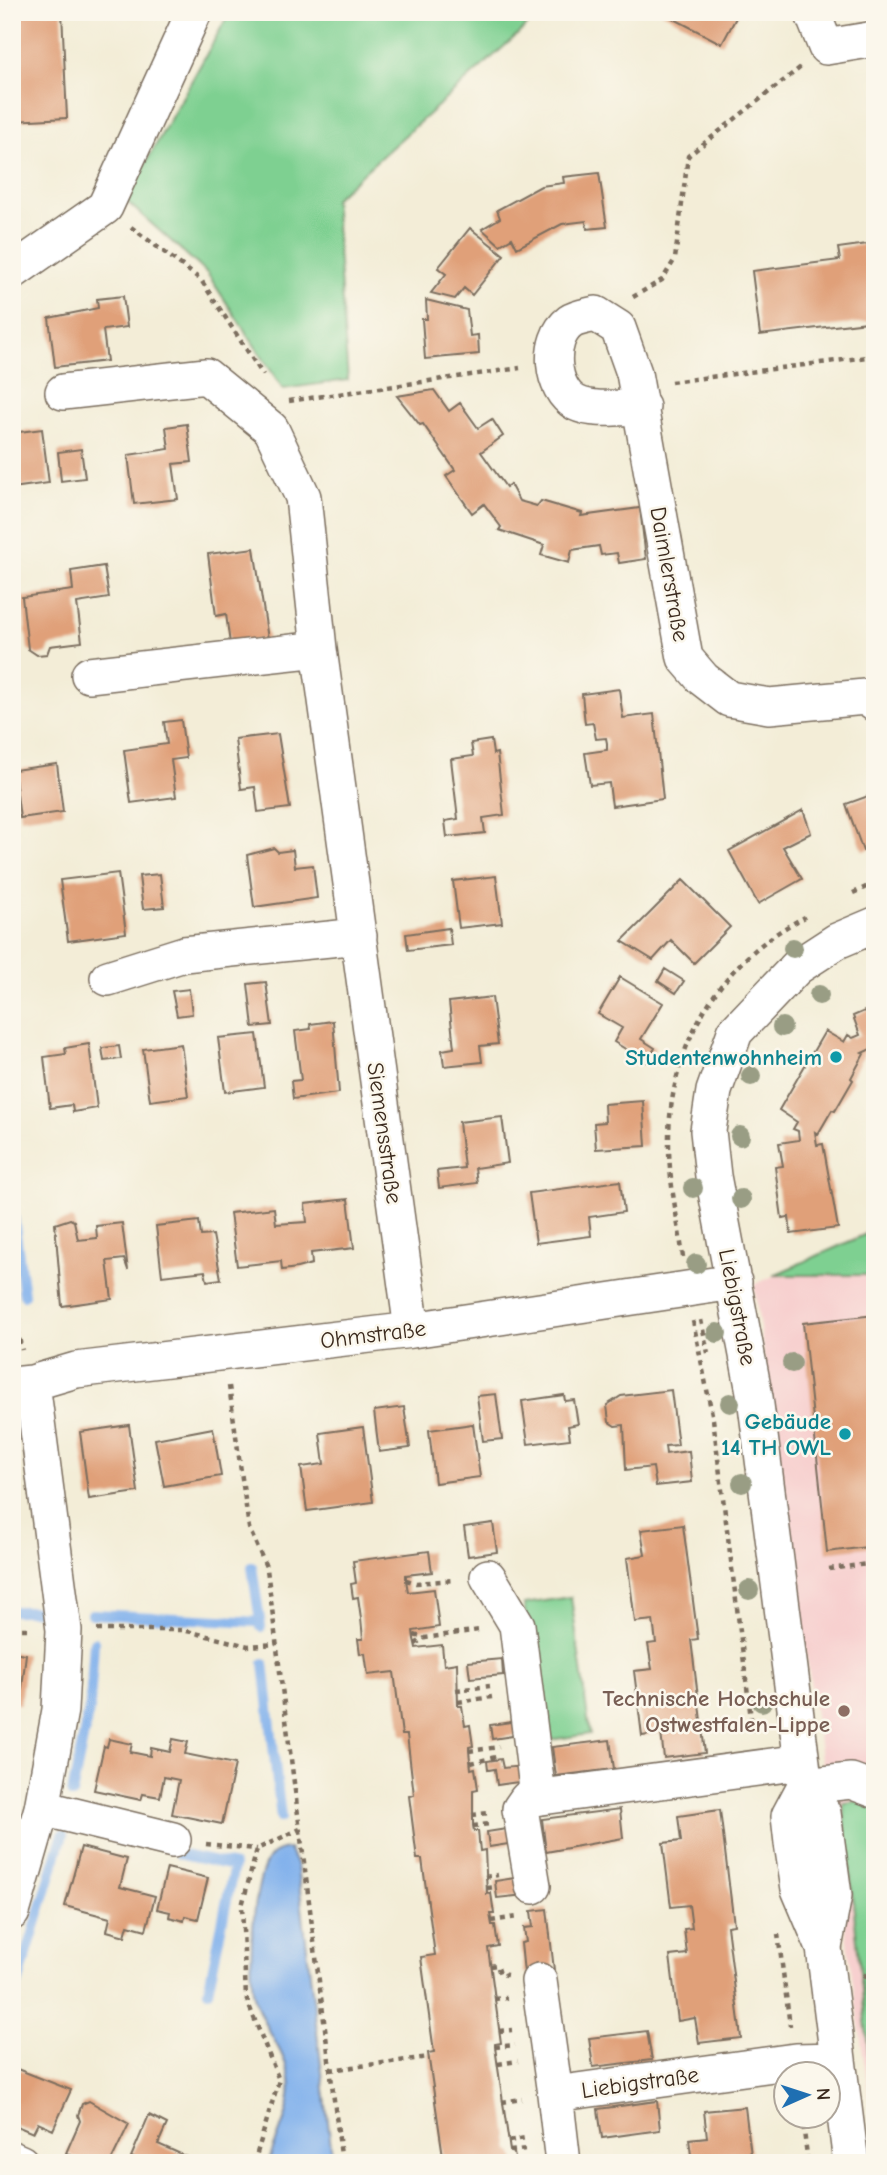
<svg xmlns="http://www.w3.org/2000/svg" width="887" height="2175" font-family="'Comic Neue',sans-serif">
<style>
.built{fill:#f7d0cf}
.green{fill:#7ed091;stroke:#5c7d58;stroke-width:2}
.water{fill:#81b1ec;stroke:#5e6e85;stroke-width:2}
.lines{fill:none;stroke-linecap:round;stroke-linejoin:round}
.stream{stroke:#81b1ec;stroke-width:10}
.building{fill:#e0a079}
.minor-casing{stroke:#7b6e5f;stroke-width:38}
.path{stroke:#7b6e5f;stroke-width:4.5;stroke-dasharray:5 5;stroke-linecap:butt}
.minor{stroke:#fff;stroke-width:35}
.tree{fill:#999d84}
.culture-dot{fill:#0f9aa8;stroke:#fbf7ec;stroke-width:2.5}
.education-dot{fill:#8d6e63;stroke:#fbf7ec;stroke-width:2.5}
.labels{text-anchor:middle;stroke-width:5;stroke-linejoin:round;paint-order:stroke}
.street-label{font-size:23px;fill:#3b2a1e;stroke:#fbf7ec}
.culture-label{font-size:23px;font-weight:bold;fill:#0d838f;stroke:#fbf7ec;text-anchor:end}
.education-label{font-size:23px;font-weight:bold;fill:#785e54;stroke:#fbf7ec;text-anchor:end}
</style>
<rect width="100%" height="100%" fill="#fbf7ec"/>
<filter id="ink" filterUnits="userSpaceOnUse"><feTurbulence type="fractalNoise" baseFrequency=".0143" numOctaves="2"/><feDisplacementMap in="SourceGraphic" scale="14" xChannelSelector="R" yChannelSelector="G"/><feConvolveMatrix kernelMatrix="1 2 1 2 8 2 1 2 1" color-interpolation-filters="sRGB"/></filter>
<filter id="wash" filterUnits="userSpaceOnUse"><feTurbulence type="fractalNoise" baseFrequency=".00686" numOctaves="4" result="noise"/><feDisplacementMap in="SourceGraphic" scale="28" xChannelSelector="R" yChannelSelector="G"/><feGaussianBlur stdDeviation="1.57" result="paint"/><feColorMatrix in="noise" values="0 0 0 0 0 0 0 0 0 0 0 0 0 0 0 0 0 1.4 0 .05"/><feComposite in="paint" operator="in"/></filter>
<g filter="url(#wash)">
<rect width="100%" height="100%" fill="#f3edd7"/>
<path class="built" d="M875,1228v910l-121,-853z"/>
<path class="green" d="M230,12h304l-7,14 -193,173 14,181 -65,9 -76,-116 -82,-73z
M875,1230v45h-101z
M571,1597l19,137 -48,7 -18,-137z
M875,1799v299h-2l-30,-295z"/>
<path class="water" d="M289,1849l8,17 36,297h-65c8,-25 26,-57 22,-83 -5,-32 -32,-57 -37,-90 -4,-29 0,-109 16,-132 5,-7 13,-8 20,-9z"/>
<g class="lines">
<path class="stream" d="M12,1203l12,92
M252,1567l9,60
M12,1611h30
M92,1614l168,8
M264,1663l17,155
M72,1794l18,-90 4,-62
M179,1854l55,12 -26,125
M12,2003l51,-169"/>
</g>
<g id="blocks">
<path class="building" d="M12,12h50l5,106 -54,3z
M661,12h78l-17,32z
M599,173l8,54 -20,2 -1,-8 -24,3 -45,24 -5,-10 -12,7 -18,-16 18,-11 -3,-8 44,-24 23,-3 -1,-6z
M470,228l34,27 -32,40 -8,-7 -9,11 -24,-6 15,-19 -8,-6z
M875,243v78l-115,14 -8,-64 88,-11 -2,-12z
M123,296l4,31 -24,3 4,31 -52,6 -6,-49 49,-10 -1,-9z
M426,300l41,10 3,26 8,-1 1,19 -54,5 -3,-40h5z
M434,390l15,21 11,-8 18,25 14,-9 11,17 -22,16 25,35 4,-3 9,17 18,5 4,-5 41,12 -1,3 59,-8 6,51 -27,4 -2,-10 -16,2 -2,-9 -27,4 -3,13 -28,-8 3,-10 -45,-15 2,-3 -17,-23 -12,9 -26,-37 9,-6 -32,-46 -3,1 -23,-29z
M187,424l5,38 -19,2 5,35 -44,5 -6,-49 41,-6 -3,-22z
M42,429l7,54 -37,5v-55z
M81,449l4,29 -24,3 -3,-29z
M254,548l14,91 -38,5 -4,-30 -10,2 -8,-62z
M104,566l5,32 -32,5 5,39 -32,4 -3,8 -10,1 -9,-6 -6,-52 51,-7 -2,-19z
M619,689l4,29 31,-4 9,85 -51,7 -3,-23 -19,2 -5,-32 22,-3v-7l-1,-5 -10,1 -3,-16 -8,1 -3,-30z
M181,720l5,38 -15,2 5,37 -45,6 -7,-53 43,-6 -3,-22z
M278,734l12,74 -32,4 -3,-25 -14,2 -6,-50z
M491,740l2,14 4,-1 7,62 -21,3 2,15 -38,4 -2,-16 13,-2 -7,-60 22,-3 -2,-13z
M57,764l6,48 -43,6 -6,-48z
M871,795l4,1v51l-12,4 -17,-47z
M803,810l8,23 -28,14 19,32 -44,25 -29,-53z
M274,848l4,4 15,-2 2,17 18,-2 4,33 -63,9 -7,-52z
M118,873l8,60 -58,8 -8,-61z
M160,874l4,33 -21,2 -4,-33z
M496,876l6,47 -43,5 -6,-47z
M683,880l47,47 -36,36 -23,-23 -18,20 -31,-19z
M449,928l2,17 -43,5 -2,-16z
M665,969l19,12 -8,12 -18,-12z
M620,977l43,26 -22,36 14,9 -8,14 -33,-20 8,-14 -24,-14z
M266,982l6,43 -19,2 -5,-43z
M189,989l3,25 -15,2 -5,-25z
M492,997l6,47 -18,2 2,16 -38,4 -2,-16 12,-2 -5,-46z
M875,999v48l-13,6 2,1 -13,24 2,2 -18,31 -3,-1 -14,24 -3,-2 2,13 6,-1 15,84 -47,6 -2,-17 -7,1 -7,-51 8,-1 -4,-23 20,-3 -1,-9 -5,-2 4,-7 -18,-12 46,-79 19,11 4,-7 5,3 7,-3 -7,-19 21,-9 -2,-6z
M333,1021l6,72 -46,6 -2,-18 10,-1 -6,-49 16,-2 -1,-5z
M257,1034l7,53 -39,5 -7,-54z
M89,1044l8,64 -24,4 -1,-7 -22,3 -6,-51 22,-3 -1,-6z
M181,1044l7,52 -38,5 -7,-52z
M119,1046l2,13 -17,2 -2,-13z
M643,1101l3,45 -50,3 -2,-26 11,-1 -1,-18z
M502,1117l6,46 -33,5 2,15 -38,5 -2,-17 27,-3 -5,-46z
M620,1181l4,31 -35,5 2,19 -55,7 -7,-50z
M348,1199l6,49 -43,5 1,11 -15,4 -15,2 -1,-9 -44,5 -7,-53 44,-5 2,16 31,-2 -2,-18z
M70,1219l4,2 4,19 19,-2 -1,-12 26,-3 6,47 -4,-11 -17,2 5,38 -50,7 -7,-82z
M199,1221l2,15 12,-1 8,44 -14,2 -2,-10 -43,5 -6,-50z
M875,1315v231l-48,6 -24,-229z
M671,1390l7,55 -13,1 1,8 23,-3 3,31 -36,4 -3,-19 -27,3 -2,-45 -9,1 -6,-4 -2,-17 14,-9z
M496,1394l6,45 -19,2 -6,-45z
M564,1395l1,6 9,-1 4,24 -10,2 2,13 -42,5 -6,-43z
M404,1407l6,41 -31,4 -5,-41z
M473,1424l7,53 -45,6 -6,-53z
M129,1425l9,67 -49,7 -9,-67z
M363,1427l10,75 -66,9 -6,-44 23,-3 -4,-31z
M213,1428l8,48 -57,10 -9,-47z
M493,1523l4,29 -29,4 -4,-29z
M683,1525l15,114 -7,1 14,113 -41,5 -3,-25 -19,3 -8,-65 18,-2 -4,-25 8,-1 -3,-23 -18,2 -8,-64 18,-3 -4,-25z
M429,1551l3,21 -26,3v5l2,12 26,-3 5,38 -26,4 1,8 2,9 26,-3 2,20 13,-2 1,43h4l3,20 5,-1 3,21 -4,1v4l2,18 4,-1 3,21 -5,1v36l1,5h4l2,20 5,-1 2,44 4,-1 3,21h-4l2,11h3l3,21 -10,2 13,95 -6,1v3l15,104 4,2 2,10h-72l-16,-110 6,-1 -13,-95 14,-2 -13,-96h-5l-8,-63 5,-1 -7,-60h-5l-8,-63 -26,3 -3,-22 -5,1 -2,-15h5l-2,-21 -3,-21 -5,1 -2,-14 5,-1 -3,-22z
M12,1652l14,2 -6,50h-8z
M502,1659l1,16 -33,3 -2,-16z
M518,1721l2,14 -28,4 -2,-14z
M109,1739l23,5 -2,8 20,4 1,-8 19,4 3,-13 15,3 -3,12 50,10 -13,60 -50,-10 7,-34 -15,-3 -4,20 -17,-3 -2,6 -47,-10 10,-44 3,1z
M610,1740l4,29 -58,7 -4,-29z
M501,1759l2,9 21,-2 2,15 -29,4 -2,-16 -7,1 -1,-9z
M620,1809l3,29 -77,14 -4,-33z
M720,1810l14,115 -7,1 14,112 -42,5 -4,-25 -17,3 -8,-65 17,-2 -3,-25 8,-1 -3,-23 -18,2 -8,-64 18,-2 -3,-25z
M513,1828l2,15 -26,4 -2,-15z
M81,1847l46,12 -7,28 35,9 -9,34 -18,-5 -3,11 -18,-5 3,-13 -45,-12z
M167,1868l41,10 -10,41 -13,-3 -1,5 -15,-4 1,-5 -13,-3z
M522,1877l2,18 -27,3 -2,-17z
M547,1909l7,61 -30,3 -3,-30 5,-1 -2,-14 9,-1 -2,-16z
M647,2031l5,29 -59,7 -4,-29z
M12,2067l59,23 -18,40 -15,-7 -5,10 -21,-9z
M89,2101l40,23 -19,39h-23l-21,-10 14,-32 -2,-6 4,-11z
M657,2101l3,29 -58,8 -4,-29z
M745,2107l7,56h-60l-3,-24 18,-2 -3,-26z
M149,2115l18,9 -9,20 43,19h-58l-12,-6z"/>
</g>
</g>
<g filter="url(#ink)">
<use href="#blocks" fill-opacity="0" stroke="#7b6e5f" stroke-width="2"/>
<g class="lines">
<defs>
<path id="minor" d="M812,12l14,35 49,-8
M12,272l93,-65 89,-195
M63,392l143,-16 65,53 32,68 16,152 93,681
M642,407c-19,0 -48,5 -66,-4 -25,-13 -30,-63 -6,-81 7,-5 18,-6 26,-8l22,14 16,45 51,285 18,21 26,20 40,7 96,-9 10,7
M89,675l230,-26
M108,978l76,-24 175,-18
M12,1385l20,-2 44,-13 336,-40 322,-48
M488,1577l29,48 21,171
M805,1786l-16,30 3,27 7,46 25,59 27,215
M805,1786l46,-5 24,9
M42,1808l131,32
M533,1886l-13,-77 7,-10 275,-37
M12,1912l30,-104 18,-98 4,-80 -32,-247
M824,1948l10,-53 -11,-82 -18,-27 -50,-389 -42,-221 -5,-45 6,-40 21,-59 62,-65 40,-26 38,-16
M539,1981l16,113 240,-33 43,-1
M555,2094l8,69
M12,2159l9,4"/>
</defs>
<use href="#minor" class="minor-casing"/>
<path class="path" d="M131,227l70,53 62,95
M633,297l29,-17 13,-21 13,-103 113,-89
M671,382l204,-26
M289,401l231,-33
M853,893l22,-10
M683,1257c-5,-36 -14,-75 -14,-111 -2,-96 49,-186 136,-229
M12,1310l10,40
M701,1320l7,33
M693,1321l20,98 40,315
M229,1386l20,142 18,41 75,594
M829,1569l46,-6
M406,1580l10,3 39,-3
M12,1629h17
M97,1630h86l65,16 28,-2
M414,1635l11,3 54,-8
M415,1644l10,-6
M456,1690l34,-4
M458,1702l34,-5
M469,1751l30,-4
M471,1763l29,-7
M472,1815l17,-2
M473,1826l17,-2
M206,1844l51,5
M485,1877l13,-2
M487,1888l9,-1
M491,1921l27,-4
M778,1934l12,92
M490,1966l7,-1 3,9 7,1
M864,1978l11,-18
M494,1999l13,-1
M499,2031l13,-1
M495,2047l20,-2
M498,2064l20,-3
M330,2070l99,-13
M502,2102l20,-3
M802,2116l6,47
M509,2141l16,-3
M510,2151l16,-2
M254,2163l25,-83 -33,-82 -4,-92 15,-57 43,-20
M425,2163l19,-3"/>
<use href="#minor" class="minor"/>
</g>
<g class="tree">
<circle cx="793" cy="948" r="10"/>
<circle cx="819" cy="995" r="10"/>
<circle cx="782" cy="1027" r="10"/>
<circle cx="751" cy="1076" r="10"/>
<circle cx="740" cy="1136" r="10"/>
<circle cx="693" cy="1188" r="10"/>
<circle cx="741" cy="1199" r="10"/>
<circle cx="696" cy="1264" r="10"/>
<circle cx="717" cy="1333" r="10"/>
<circle cx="792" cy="1363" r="10"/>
<circle cx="730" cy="1403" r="10"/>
<circle cx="742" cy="1483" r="10"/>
<circle cx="749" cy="1590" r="10"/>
<circle cx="762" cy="1702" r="10"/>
</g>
</g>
<g class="culture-dot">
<circle cx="836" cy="1057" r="7"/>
<circle cx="845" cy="1434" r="7"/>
</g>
<circle class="education-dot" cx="844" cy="1711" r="7"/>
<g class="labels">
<g class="street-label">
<text transform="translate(670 574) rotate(80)" y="8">Daimlerstraße</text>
<text transform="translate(385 1133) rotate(82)" y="8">Siemensstraße</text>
<text transform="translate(738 1307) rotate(79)" y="8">Liebigstraße</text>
<text transform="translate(373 1334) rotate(-7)" y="8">Ohmstraße</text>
<text transform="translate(640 2082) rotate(-8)" y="8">Liebigstraße</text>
</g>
<g class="culture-label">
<text x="822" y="1065">Studentenwohnheim</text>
<text x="831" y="1429">Gebäude<tspan x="831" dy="26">14 TH OWL</tspan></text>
</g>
<g class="education-label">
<text x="830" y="1706">Technische Hochschule<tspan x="830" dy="26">Ostwestfalen-Lippe</tspan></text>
</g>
</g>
<rect width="887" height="2175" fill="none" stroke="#fbf7ec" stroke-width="42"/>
<g transform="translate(807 2095) rotate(87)"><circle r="33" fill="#fbf7ec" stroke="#aea59a" stroke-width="2"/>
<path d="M0-5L12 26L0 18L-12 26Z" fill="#1f6fb2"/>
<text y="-10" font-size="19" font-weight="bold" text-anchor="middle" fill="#3b2a1e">N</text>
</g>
</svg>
